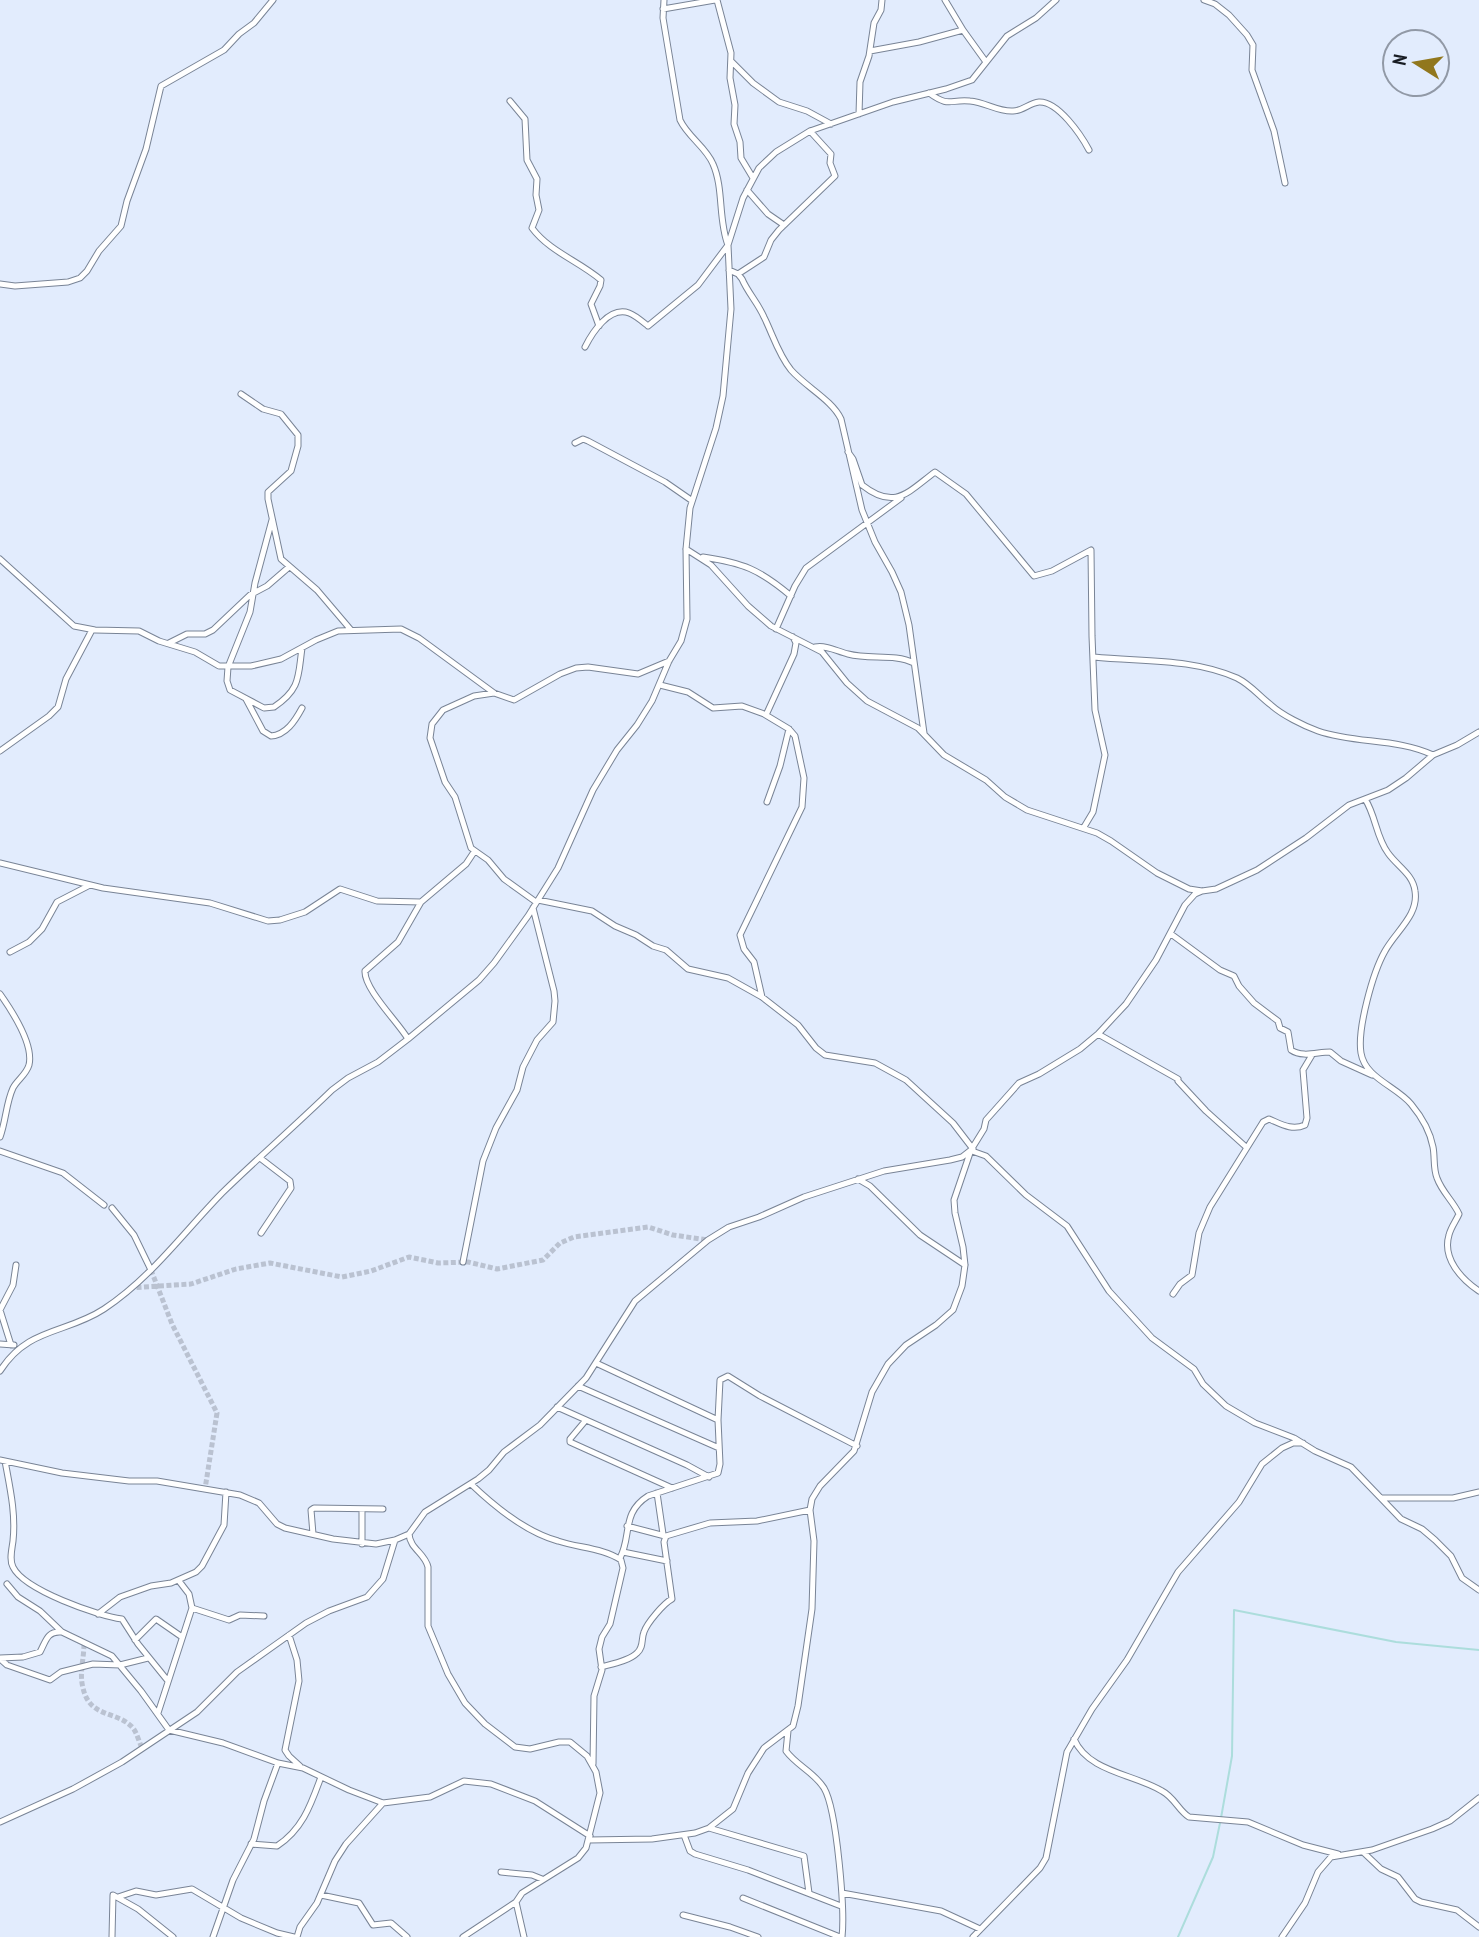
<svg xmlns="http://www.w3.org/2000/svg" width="1479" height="1937" font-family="'PT Sans Narrow',sans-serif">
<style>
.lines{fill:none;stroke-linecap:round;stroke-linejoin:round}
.stream{stroke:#acdddc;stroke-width:2}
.street-tunnel{stroke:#bac2d1;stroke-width:5;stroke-dasharray:5 2.5;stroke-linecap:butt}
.street-casing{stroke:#798496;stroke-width:7}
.street{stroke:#fff;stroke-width:5}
</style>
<rect width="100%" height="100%" fill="#e2ecfd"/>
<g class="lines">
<path class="stream" d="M1221,1818l11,-62 2,-146 162,32 83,8
M1178,1937l35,-80 7,-34"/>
<path class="street-tunnel" d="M151,1270l21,54 45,89 -12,76
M129,1288l62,-4 45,-15 34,-6 72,14 29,-6 38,-14 29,6 30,-1 29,7 46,-9 17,-17 14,-6 74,-10 25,8 35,5
M84,1644c0,15 -5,29 -1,44 7,31 34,22 50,40 4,5 6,14 9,20"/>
<defs>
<path id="street" d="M717,0l14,53 -1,25 5,27 -1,19 6,18 1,16 12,20
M945,0l18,30 23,32
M1204,0l11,4 14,11 18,20 6,10 -1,25 22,61 11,52
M663,9l52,-9
M870,51l49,-9 44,-12
M732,62l21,21 26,19 28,9 24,13
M929,93c21,15 20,6 41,8 15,1 28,11 43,10 10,0 16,-8 26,-9 19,-1 42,33 50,48
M510,101l15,18 2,41 10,19 -1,16 3,15 -7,18c18,24 47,33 69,52l-1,6 -9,18 8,22
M859,114l1,-32 9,-26 5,-33 7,-13 1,-10
M747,190l21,24 16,11
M729,270l9,4 4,5c6,14 16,24 22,38 9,18 14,37 27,53 15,17 41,30 50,49l21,91 13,32 17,30 9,20 8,33 15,108
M738,274l26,-17 7,-17 8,-10 56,-54 -5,-13 1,-9 -21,-23
M0,284l15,2 53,-4 12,-4 7,-7 12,-20 22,-25 6,-25 19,-52 15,-63 63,-36 15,-16 15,-11 19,-23
M585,347c7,-14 24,-41 44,-34 6,2 14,9 19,13l50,-41 30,-40c-10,-25 -4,-56 -15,-81 -7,-17 -25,-27 -33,-44l-17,-102 1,-18
M241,394l22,15 18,5 17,21v11l-7,25 -23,21v7l13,60 36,31 34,40
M575,443l8,-4 5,2 77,41 26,18
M848,452l5,7 9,26c33,26 46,7 73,-13l31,22 68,82 18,-5 39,-21 1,86 3,74 10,45 -12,57 -9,15
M272,520l-17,63 -5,29 -22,55 -1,14 3,9 34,18 10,-1c27,-18 24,-31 28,-59
M686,549l25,16 37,41 23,20 51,26 25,31 20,18 51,27 26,27 42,25 19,17 22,13 70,23 14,8 46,32 32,16 13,2 14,-2 41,-19 49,-32 43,-33 39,-15 18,-12 27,-23 24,-10 22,-13
M703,557c40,6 56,12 88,39
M0,559l74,67 21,4 44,1 20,10 36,11 24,14h32l30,-7 35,-19 22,-9 63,-2 18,9 75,55 20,7 46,-26 16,-6 12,-1 50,7 31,-13
M776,629l19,-43 11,-18 95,-70
M169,643l18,-9h18l8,-4 37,-35 17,-9 22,-19
M815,647c12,-2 21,4 33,7 22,6 46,-1 66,9
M1094,657c48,5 98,1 143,21 14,7 22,18 34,27 11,10 33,21 47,26 38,13 79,7 115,24
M660,685l28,7 25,16 29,-2 22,8 25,15 6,7 9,42 -2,29 -62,128 4,14 10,13 8,35
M494,693l-20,3 -31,14 -11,14 -2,14 15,44 10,15 16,51 17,12 16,19 32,23
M246,699l17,32 8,5c15,-1 24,-15 31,-28
M766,715l28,-61 2,-11 -3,-6
M0,751l49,-35 9,-9 8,-28 26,-49
M1365,799c11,17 11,38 23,54 9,13 25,21 27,38 4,24 -19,40 -30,60 -12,21 -28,78 -24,102 4,25 35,33 50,51 10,12 19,27 22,43 2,10 0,21 4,31 5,14 16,23 22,36 -3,7 -8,13 -10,21 -7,23 12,44 30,56
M767,802l13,-36 9,-37
M0,863l103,25 107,15 58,18 12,-1 25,-8 35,-23 37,12 44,1
M538,900l54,11 23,15 21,9 17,11 13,4 22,19 40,9 34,19 36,28 18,23 9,7 50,8 31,17 47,43 20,26
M1171,934l49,36 14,6 5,10 15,17 24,18 2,7 8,4 3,18c12,8 26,2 39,2l11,9 31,14
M10,952l19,-10 13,-13 15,-27 33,-17
M0,994c12,17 34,50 29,71 -3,10 -12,15 -16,23 -7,15 -7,33 -13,49
M1098,1034l80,45
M408,1039c-10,-17 -44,-50 -43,-68l33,-29 23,-40 45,-38 8,-12
M1178,1081l28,30 40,36
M0,1151l63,22 41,32
M972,1151l14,5 40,39 41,31 42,65 43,47 42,31 9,15 23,22 29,17 39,15 21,13 36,16 50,52 21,10 13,11 16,16 11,22 17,12
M260,1158l30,23 1,7 -30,45
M858,1179l12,7 50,49 45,30
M112,1208l22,27 17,35
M463,1262l20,-101 13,-33 21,-38 6,-23 14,-27 16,-18 2,-21 -1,-10 -21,-83
M1173,1294l7,-10 12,-9 7,-42 11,-26 53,-85 6,-3c12,5 23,12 36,6l2,-7 -4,-48 9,-15
M0,1344l14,1
M11,1345l-11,-35 13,-25 3,-20
M596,1363l122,57 2,44 -2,9 -70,23c-27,17 -16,40 -28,62
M0,1371c28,-44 66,-37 104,-62 47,-31 79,-76 118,-116 36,-35 74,-68 110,-103l16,-12 30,-16 30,-23 71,-59 15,-17 34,-47 30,-48 35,-78 24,-40 20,-25 15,-24 17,-40 12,-20 6,-22 -1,-70 4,-41 26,-80 7,-32 8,-87 -3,-64 15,-47 16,-30 17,-16 34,-21 83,-29 53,-13 26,-9 35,-44 29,-18 20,-18
M578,1386l141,62
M557,1407l130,58 22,12
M586,1420l-16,19v3l102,46
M718,1420l2,-40 8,-4 32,20 97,50
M0,1460l62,13 67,8h28l83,14 19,8 18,21 8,4 48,11 43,5 19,-4 14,-6
M5,1461c5,27 11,53 8,80 -1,8 -4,19 0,26 11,23 85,49 109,52l16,25 30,37
M471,1484c24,23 54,48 87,57 21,7 45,7 63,19l2,8 -13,56 -8,13 -3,12 3,21 -8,26 -1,68
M657,1493l6,41
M1382,1498h71l26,-6
M362,1509v35
M627,1526l38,10
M313,1534l-2,-24 3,-2 69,1
M623,1552l44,9
M7,1584l11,13 22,14 22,21 50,24 29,35 28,39 54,13 55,20 25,5 46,22 34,13 47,-6 34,-16 27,3 44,17 55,35
M192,1608l37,12 11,-5 24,1
M98,1614l22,-17 31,-11 20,-3 25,-11 6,-6 22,-41 2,-33
M289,1635l8,25 2,21 -14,69 4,6 11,10
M135,1640l21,-21 26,18
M0,1658l23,-1 17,-5c6,-11 7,-21 21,-20
M0,1659l7,6 43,15 11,-8 32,-8 27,1 28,-7
M601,1667c11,-3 28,-6 36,-14 7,-6 4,-14 7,-21 3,-9 20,-29 28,-33l-8,-57 2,-6 44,-13 47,-2 53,-11
M158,1713l34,-105 -3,-14 -10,-13
M788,1731l-2,20c11,15 27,20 38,37 13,22 21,123 18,149
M1074,1739c14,33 60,35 88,52 12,6 17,20 27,26l59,5 55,23 35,9
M0,1822l73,-33 49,-27 75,-50 40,-40 69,-49 23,-12 38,-14 16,-18 12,-39
M709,1828l95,28 5,37
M684,1835l6,16 5,3 53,16 93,36
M589,1840l63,-1 43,-6 14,-5 24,-19 15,-36 16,-25 29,-22 5,-20 14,-97 2,-68 -4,-31 2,-11 8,-13 34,-35 18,-59 16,-28 18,-19 30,-20 17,-15 9,-24 3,-21 -2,-18 -8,-34 -1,-13 17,-50
M251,1844l26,2c26,-17 34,-42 44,-69
M1363,1852l18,17 17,8 17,22 6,3 36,8 22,17
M501,1872l31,3 10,4
M842,1893l99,18 39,18
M321,1895l38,8 14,22 18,-2 16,14
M118,1897l18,-6 20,4 36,-6 49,29 36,15 17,4
M743,1898l97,39
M683,1915l47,12 28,10
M112,1937l1,-42 25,14 35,28
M213,1937l20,-57 21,-41 10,-38 14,-38
M297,1937l3,-10 17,-24 18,-42 11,-17 37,-41
M463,1937l53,-35
M524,1937l-8,-35 6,-9 56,-35 8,-10 14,-55 -4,-21 -9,-16 -17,-14h-11l-29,7 -15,-2 -30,-23 -20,-21 -17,-29 -20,-48v-59c-3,-14 -18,-18 -19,-33l16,-22 53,-33 11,-9 15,-18 36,-27 46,-47 49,-77 73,-61 21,-13 30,-10 45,-20 80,-26 66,-11 12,-3 9,-7 13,-21 2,-9 33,-37 20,-9 41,-25 18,-15 28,-30 30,-44 29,-55 10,-11 7,-3
M973,1937l67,-69 6,-10 21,-106 25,-43 35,-49 51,-88 61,-70 23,-38 20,-16 11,-5h10
M1282,1937l23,-34 13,-31 13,-15 41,-7 60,-21 18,-8 29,-23"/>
</defs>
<use href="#street" class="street-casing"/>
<use href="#street" class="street"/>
</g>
<g transform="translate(1416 63) rotate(281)"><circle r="33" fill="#e2ecfd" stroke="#9199a6" stroke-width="2"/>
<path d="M0-5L12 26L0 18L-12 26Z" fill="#91771d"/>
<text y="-10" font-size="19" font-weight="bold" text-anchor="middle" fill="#181c23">N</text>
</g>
</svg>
